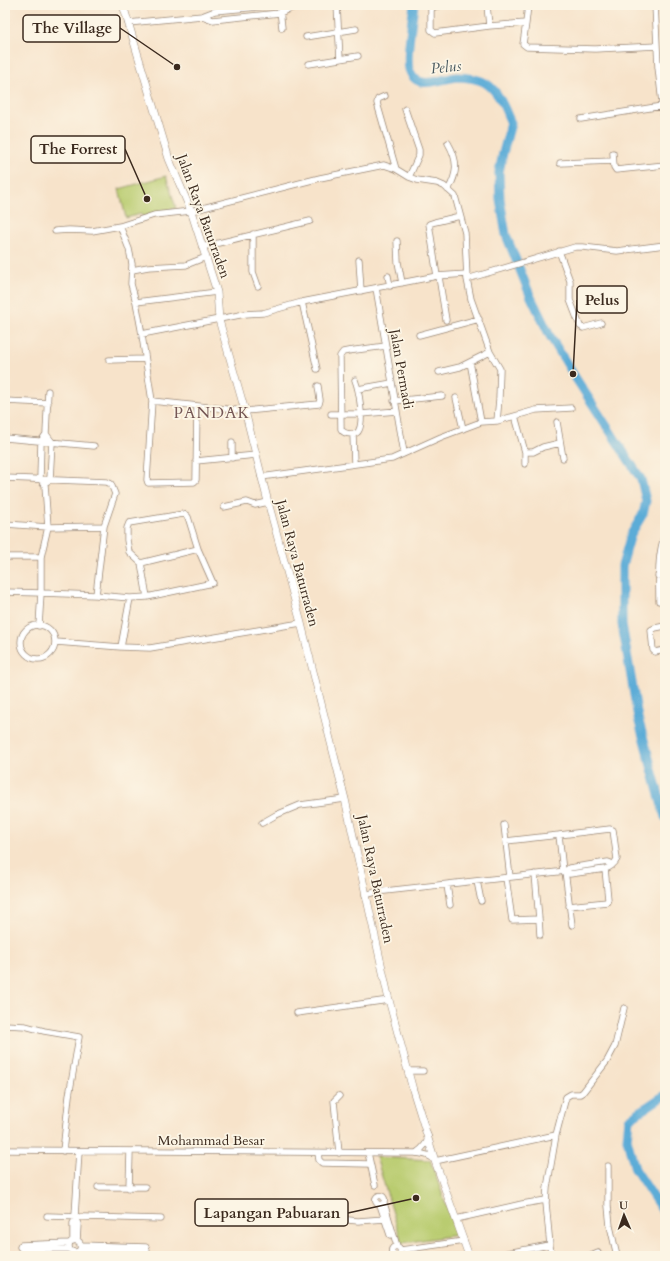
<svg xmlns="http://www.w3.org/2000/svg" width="670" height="1261" font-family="Cardo,serif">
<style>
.green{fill:#b9cc6f;stroke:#7a7b46}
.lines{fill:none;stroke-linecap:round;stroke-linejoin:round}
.river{stroke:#5cacd7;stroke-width:9}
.minor-casing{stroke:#998674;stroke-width:7}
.major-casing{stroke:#998674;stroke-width:8}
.minor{stroke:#fff;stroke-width:5.5}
.major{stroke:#fff;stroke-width:7}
.labels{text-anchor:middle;stroke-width:3.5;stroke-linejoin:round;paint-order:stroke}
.street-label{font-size:14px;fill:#3b2a1e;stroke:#fcf5e5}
.water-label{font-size:15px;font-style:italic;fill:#47585f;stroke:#fcf5e5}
.quarter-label{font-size:16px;letter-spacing:1px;fill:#755755;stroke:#fcf5e5}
.leader{fill:none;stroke:#3b2a1e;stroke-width:1.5}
.callout-dot{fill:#3b2a1e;stroke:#fcf5e5;stroke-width:1.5}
.callout{fill:#fcf5e5;stroke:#3b2a1e;stroke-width:1.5}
.callout-label{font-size:15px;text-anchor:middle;font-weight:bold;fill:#3b2a1e}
</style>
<rect width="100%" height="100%" fill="#fcf5e5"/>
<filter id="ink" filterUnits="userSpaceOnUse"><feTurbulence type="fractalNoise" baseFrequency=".025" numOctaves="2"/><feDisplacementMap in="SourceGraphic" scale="8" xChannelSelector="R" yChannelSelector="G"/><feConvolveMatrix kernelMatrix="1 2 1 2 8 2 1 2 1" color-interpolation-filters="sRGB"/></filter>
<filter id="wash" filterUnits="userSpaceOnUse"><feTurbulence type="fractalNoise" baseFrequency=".012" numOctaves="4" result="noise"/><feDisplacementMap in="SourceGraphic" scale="16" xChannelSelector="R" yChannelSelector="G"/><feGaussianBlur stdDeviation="0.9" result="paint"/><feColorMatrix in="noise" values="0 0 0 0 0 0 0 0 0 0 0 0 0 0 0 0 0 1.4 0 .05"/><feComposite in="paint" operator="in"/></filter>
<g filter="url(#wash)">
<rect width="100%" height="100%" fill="#f7e3ca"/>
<path class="green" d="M166,176l10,32 -33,9 -2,-3 -15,4 -7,-29z
M376,1157l54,3 27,75 -55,8z"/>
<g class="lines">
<path class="river" d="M414,5c-2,14 -8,52 -5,64 8,24 32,9 49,8 8,0 22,2 29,7 13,9 18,26 24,39l-8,30 -4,19 1,27 6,36 24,60 20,41 23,38 68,105 5,22 -3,13 -12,20 -9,32v58l16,94 27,99
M665,1095l-36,24 -2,20 8,30 27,41 3,9"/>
</g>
</g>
<g filter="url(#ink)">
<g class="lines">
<defs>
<path id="minor" d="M337,5l3,54
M446,5l-10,1 -5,3v21l4,3 54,-7 37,-3 -3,21 4,3 68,2 62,-3
M487,5l2,21
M655,5l3,62 7,63
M280,10l2,18
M202,16l11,4 9,-1 58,-6 11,-5 17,-3
M128,23l74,-7 13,-5 64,-6 12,3
M526,23l2,-18
M306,37l50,-8
M309,64l49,-8
M658,67l7,-2
M385,96l-7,3 -1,4 19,66
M405,109l14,41v5l-10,22
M581,119l81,-13
M448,143c10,17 10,30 0,47
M613,153l1,14 2,3 49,-5
M560,163l53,-2
M120,226l9,23 3,15 -1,20 5,18 5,27 11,72
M55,231l14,-1 23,1 28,-5 34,-11 37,-4 129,-33 64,-13 12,4 13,8 8,3 20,3 7,3 11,10 10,37 2,46 4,20 19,53 10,17 -1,30 -2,22
M253,234v38l5,14
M397,241l1,21 4,21
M202,247l108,-26
M559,251l11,30v19l10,26 3,2 18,-5
M359,260l2,31
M132,270l16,-3 38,-2 20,-8
M388,276l2,10
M437,276l-8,-52 6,-2 25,-6
M439,277l7,43
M467,279l108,-32h8l34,4 48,-6
M376,288l28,165
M136,302l81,-10
M302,302l15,67
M142,334l103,-20 18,-1 39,-11 135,-26 30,-2
M419,335l60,-16
M109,360l36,-1
M470,362l11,60
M439,372l21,-5 30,-15
M355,380c4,10 9,40 4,50 -1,3 -4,4 -7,4 -5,0 -9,-1 -11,-5l-1,-73 3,-4 5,-1 38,-5
M358,389l34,-6
M456,398l7,31
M5,401l43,2
M394,401l48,-5
M197,406l-1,74 -2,2 -46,1 -1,-3 5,-79 93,10 74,-7 1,-4 -2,-14
M331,414h30l36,-3
M515,416l10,36v12
M557,422l6,36
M46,434l6,8 -2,37 -2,2
M353,434l1,30
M5,438l89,8
M232,442v16
M525,452h8l10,-5 17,-4
M196,461l60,-6
M261,477l131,-18 49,-22 40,-15 16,-1 39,-11 35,-2
M5,478l102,4 4,2 4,10 -11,32 -56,1 -43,-3
M224,507l23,-5 8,3 13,-3
M183,514l3,1 2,2 10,32 15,34 -66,14 -6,-34 -12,-11 -2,-12v-12l2,-5z
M665,534c-8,22 -6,44 -6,67h6
M5,557h36
M141,563l57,-14
M658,576l7,-1
M5,592l36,1v-36l7,-30 -3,-42 -5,-6 1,-38 5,-7 2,-43
M96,595l8,-69
M130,598l17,-1
M21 642a17 17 0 1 1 34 0a17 17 0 1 1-34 0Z
M39,626l2,-33 55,2 34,3 -9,49 29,1 151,-25
M665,626l-10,2 -4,2 2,20 2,2 10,-2
M56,642l65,5
M262,823l14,-8 24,-10 45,-6
M504,825l6,52
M506,841l53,-6
M563,871l-4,-36 51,-6 3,1 4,29c-2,5 -8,9 -12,10l-35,5 -4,-3
M565,871l7,54
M506,878l6,42 27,-1 -4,-45
M477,881l4,20
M447,885l3,20
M365,895l11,-3 190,-21 3,-3 39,-6 5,2
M569,906l38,-4 1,-3 -3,-30
M539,919l1,16
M297,1013l92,-13
M5,1025l20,1 19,5 35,6 -10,59 -6,55
M408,1071h15
M339,1096l-5,5 5,52
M5,1150l411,3c8,1 15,2 19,8l121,-26
M318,1153l1,7 3,3 48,1
M368,1153l7,32
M416,1153c6,-4 12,-9 12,-17
M608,1166v40l2,20 7,30
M98,1187h47
M129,1188l1,-36
M375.5 1200a4.5 4.5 0 1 1 9 0a4.5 4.5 0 1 1-9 0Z
M384,1203l13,43
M380,1205l10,30
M47,1216l114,3
M339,1219l19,2 27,-2
M456,1219l66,-15 24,-4
M69 1246a6 6 0 1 1 12 0a6 6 0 1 1-12 0Z
M73,1241v-18l3,-3
M77,1241l1,-17 -2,-4 -1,-4 4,-65
M391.5 1251a4.5 4.5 0 1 1 9 0a4.5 4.5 0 1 1-9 0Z
M69,1249h-47l-2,-2 1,-2 48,-2
M80,1249l65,3 2,-2 -1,-3 -66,-2
M401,1250l63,-9
M492,1256l57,-11
M551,1256l-5,-53 1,-15 9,-53 10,-38 5,-3h9l3,-2 24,-31 8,-15 9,-38
M591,1256l7,-3"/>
<path id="major" d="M123,5l46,154 22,52 26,81 2,28 26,91 23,91 33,121 44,176 44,201 24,90 22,71 34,95"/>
</defs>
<use href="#minor" class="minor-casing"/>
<use href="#major" class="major-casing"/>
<use href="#minor" class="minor"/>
<use href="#major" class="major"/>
</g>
</g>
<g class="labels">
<g class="street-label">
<text transform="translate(204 216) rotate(70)" y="5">Jalan Raya Baturraden</text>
<text transform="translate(402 369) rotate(80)" y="5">Jalan Permadi</text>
<text transform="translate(298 563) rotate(75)" y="5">Jalan Raya Baturraden</text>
<text transform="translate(376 879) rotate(78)" y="5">Jalan Raya Baturraden</text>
<text x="211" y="1145">Mohammad Besar</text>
</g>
<g class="water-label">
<text transform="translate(446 67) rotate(-6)" y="5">Pelus</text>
</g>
<g class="quarter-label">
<text x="212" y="418">PANDAK</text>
</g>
</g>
<path class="leader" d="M177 67L120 28M147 199L125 149M573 374L577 300M416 1198L348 1213"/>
<g class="callout-dot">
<circle cx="177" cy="67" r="4"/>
<circle cx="147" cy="199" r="4"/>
<circle cx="573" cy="374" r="4"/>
<circle cx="416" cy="1198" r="4"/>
</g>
<g class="callout">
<rect x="23" y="15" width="97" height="27" rx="4"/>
<rect x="31" y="136" width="94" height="27" rx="4"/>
<rect x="577" y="286" width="50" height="27" rx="4"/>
<rect x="195" y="1199" width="153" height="27" rx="4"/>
</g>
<g class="callout-label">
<text x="72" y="33">The Village</text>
<text x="78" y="154">The Forrest</text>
<text x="602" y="305">Pelus</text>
<text x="272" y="1218">Lapangan Pabuaran</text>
</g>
<rect width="670" height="1261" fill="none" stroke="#fcf5e5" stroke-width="20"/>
<g transform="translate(624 1215) rotate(358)" stroke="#fcf5e5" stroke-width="3" paint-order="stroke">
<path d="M0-3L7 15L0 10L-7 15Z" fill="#3b2a1e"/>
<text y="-6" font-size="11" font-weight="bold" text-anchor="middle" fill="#3b2a1e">U</text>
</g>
</svg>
